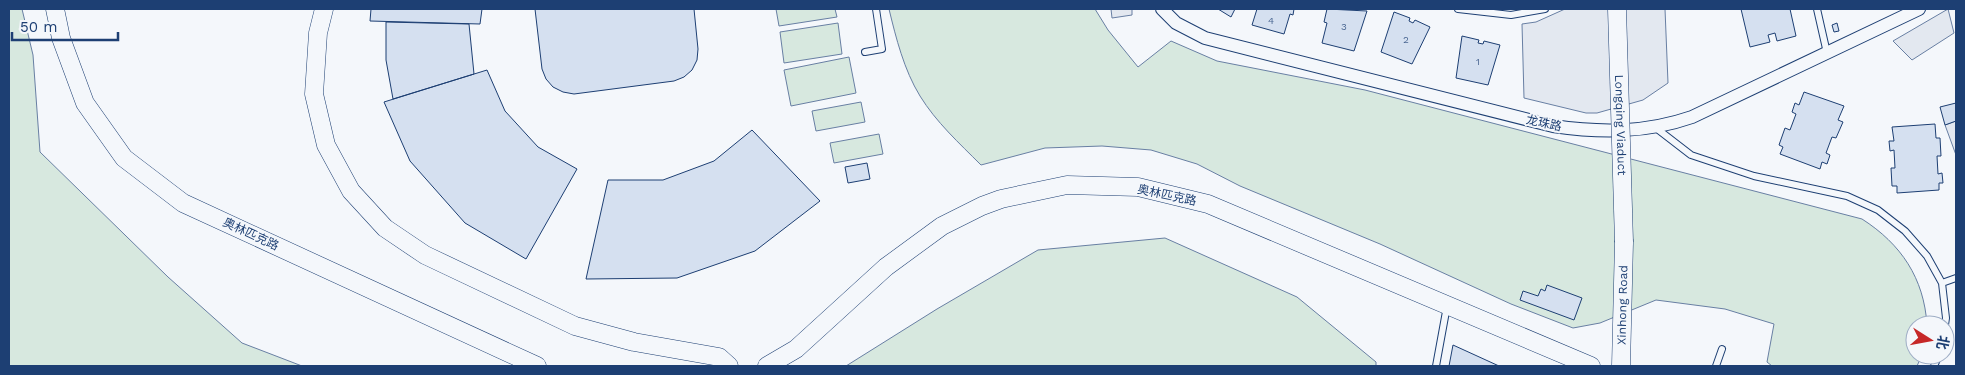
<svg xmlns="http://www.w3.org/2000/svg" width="1965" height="375" font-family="'Work Sans','Noto Sans SC',sans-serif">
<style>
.green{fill:#d7e8df;stroke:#687fa3}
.parking{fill:#e3e8f0;stroke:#687fa3}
.building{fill:#d5e0f0;stroke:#1d3f73}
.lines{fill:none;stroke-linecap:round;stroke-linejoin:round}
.lane-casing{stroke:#1d3f73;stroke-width:8}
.street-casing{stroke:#1d3f73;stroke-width:14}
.secondary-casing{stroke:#1d3f73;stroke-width:19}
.lane{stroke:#f4f7fb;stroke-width:6}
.street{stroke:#f4f7fb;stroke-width:12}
.secondary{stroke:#f4f7fb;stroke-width:18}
.secondary-bridge-casing{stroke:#1d3f73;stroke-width:19;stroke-linecap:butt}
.secondary-bridge{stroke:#f4f7fb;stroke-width:18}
.labels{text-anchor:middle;stroke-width:4;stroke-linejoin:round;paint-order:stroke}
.number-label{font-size:10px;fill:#4b6792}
.street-label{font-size:12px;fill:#1d3f73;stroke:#f4f7fb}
</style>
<rect width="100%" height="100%" fill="#f4f7fb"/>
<path class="green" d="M9,9h13l11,46 7,97 128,125 74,66 60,23h-293z
M776,9h59l2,8 -58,9z
M889,9h206l13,21 30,37 33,-26 46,20 148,29 497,129c39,25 62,59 65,106h-12v30h7l-5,11h-145l-5,-4 7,-38 -49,-15 -69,-9 -56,23 -27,5 -62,-24 -131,-60 -140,-58 -43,-22 -46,-14 -49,-4 -57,2 -64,17c-22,-22 -45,-43 -61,-69 -16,-26 -24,-58 -31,-87z
M838,23l4,31 -58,9 -4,-31z
M849,57l7,36 -65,13 -7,-36z
M861,102l4,20 -49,9 -4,-20z
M879,134l4,20 -49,9 -4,-20z
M1165,238l132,59 79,65v4h-530l91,-57 101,-59z"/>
<path class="parking" d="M1111,9h21v6l-20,3z
M1565,9h100l3,74 -25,17 -46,13h-11l-62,-15 -2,-74 14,-2z
M1948,9l6,24 -42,27 -19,-19z
M1956,121v34l-11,-30z"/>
<path class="building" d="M371,9h111l-2,15 -110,-3z
M535,9h159l4,40 -1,11 -5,10 -8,7 -10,4 -100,13 -11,-2 -10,-5 -7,-8 -4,-10z
M1218,9h17l-4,8z
M1257,9h37l-1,6 -3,-1 -6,20 -32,-9z
M1327,9l40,2 -13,40 -32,-8 5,-20 -3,-1z
M1741,9h49l6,27 -19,5 -2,-8 -7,2 2,7 -20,5z
M1394,12l16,6 -1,3 4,2 2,-3 15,7 -18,37 -31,-12z
M386,22l83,2 5,50 -81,25 -7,-39z
M1837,23l2,8 -5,1 -2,-7z
M1462,36l17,4 -1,3 5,1 1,-3 16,4 -12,40 -32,-7z
M487,70l18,41 33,36 39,22 -51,90 -61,-36 -55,-62 -26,-59z
M1804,92l40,14 -6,14 5,2 -7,16 -4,-1 -6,16 4,2 -3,9 -5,-2 -2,7 -40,-15 3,-7 -4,-2 6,-17 5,2 6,-16 -4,-2 3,-9 4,2z
M1956,103v18l-11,4 -5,-18z
M1935,124l1,14h4l1,18h-4l1,18 4,-1 1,10h-4v7l-42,3v-7h-5l-1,-18h4l-1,-18 -4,1 -1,-10h5l-2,-14z
M752,130l68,71 -65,50 -78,27 -91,1 22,-99h55l51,-19z
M867,163l3,16 -22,4 -3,-16z
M1547,285l35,13 -8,22 -54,-20 3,-9 15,5 3,-7 4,2z
M1453,345l46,21h-50z"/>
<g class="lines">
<defs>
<path id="lane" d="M1458,9l53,6 34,-6
M1817,9l10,44
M865,52l17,-3 -6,-40
M1656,128l35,27 63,21 93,20 31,14 27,21 22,25 15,27 4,35 -1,7
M1942,283l14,-5
M1436,366l11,-60
M1716,366l6,-17
M1934,366l5,-11"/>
<path id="street" d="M1162,9l14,14 29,15 348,88c48,7 93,7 139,-9l227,-108"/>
<g id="secondary">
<path d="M55,9l6,29 24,65 39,55 59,45 354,163"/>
<path d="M324,9l-6,24 -4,61 12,51 25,46 34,37 40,27 150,71 59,16 85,15 10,9"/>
<path d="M767,366l29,-17 90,-82 56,-41 40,-20 19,-7 66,-14 71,2 70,17 383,162"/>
<path id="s1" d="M1621,366l3,-124"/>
</g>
</defs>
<use href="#lane" class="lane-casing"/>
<use href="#street" class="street-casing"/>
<use href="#secondary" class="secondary-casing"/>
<use href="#lane" class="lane"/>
<use href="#street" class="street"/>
<use href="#secondary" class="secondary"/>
<defs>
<g id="secondary-bridge">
<path id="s2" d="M1617,9l7,233"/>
</g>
</defs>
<use href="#secondary-bridge" class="secondary-bridge-casing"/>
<use href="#secondary-bridge" class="secondary-bridge"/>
</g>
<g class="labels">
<g class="number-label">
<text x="1271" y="24">4</text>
<text x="1344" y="30">3</text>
<text x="1406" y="43">2</text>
<text x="1478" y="65">1</text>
</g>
<g class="street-label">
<text transform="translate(1544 123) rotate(12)" y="4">龙珠路</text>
<text dy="4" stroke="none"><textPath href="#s2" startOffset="116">Longqing Viaduct</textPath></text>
<text transform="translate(1167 195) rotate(12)" y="4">奥林匹克路</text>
<text transform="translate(251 234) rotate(25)" y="4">奥林匹克路</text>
<text dy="4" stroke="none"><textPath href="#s1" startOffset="61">Xinhong Road</textPath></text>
</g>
</g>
<rect width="1965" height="375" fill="none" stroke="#1d3f73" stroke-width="20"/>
<g transform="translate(1930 340) rotate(101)"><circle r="24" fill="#f4f7fb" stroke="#9eadc5"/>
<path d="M0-4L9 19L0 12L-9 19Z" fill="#c62828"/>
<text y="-8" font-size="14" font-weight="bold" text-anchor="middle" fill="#1d3f73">北</text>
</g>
<path d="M12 32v8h106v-8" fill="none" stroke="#1d3f73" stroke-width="2.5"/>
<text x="20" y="32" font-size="15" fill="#1d3f73" stroke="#f4f7fb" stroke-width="4" paint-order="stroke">50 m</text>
</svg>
